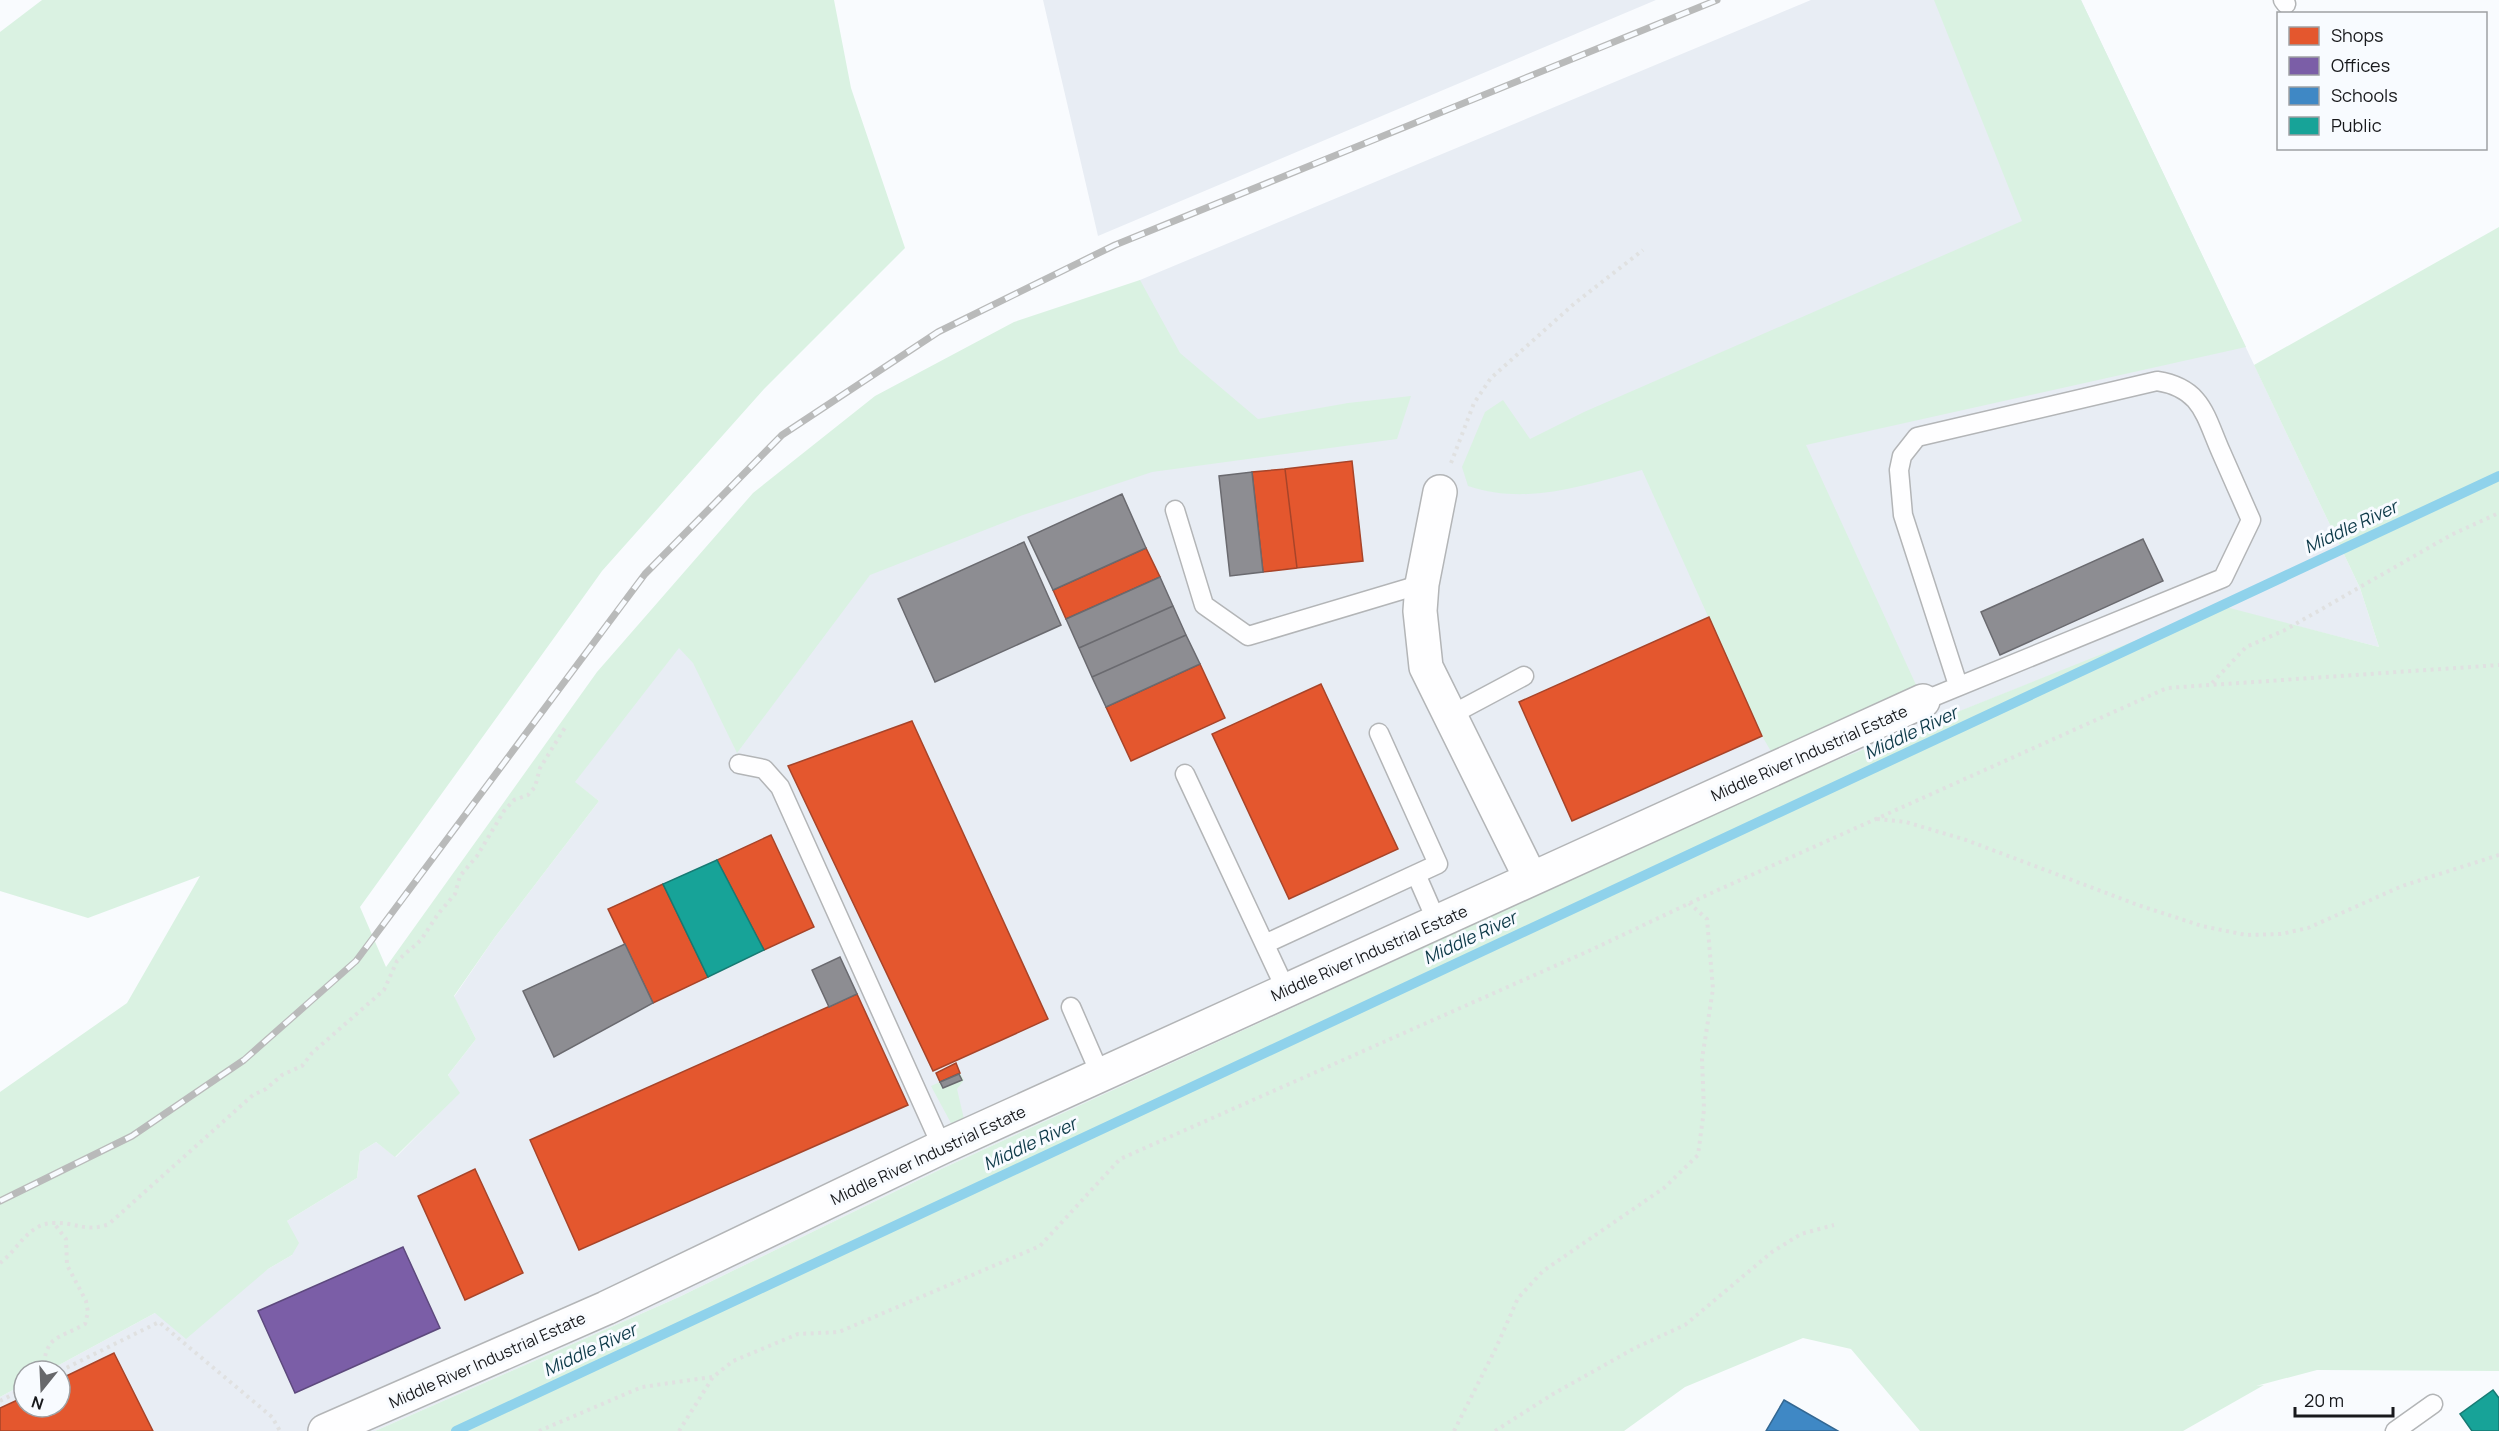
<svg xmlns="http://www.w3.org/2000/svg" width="2499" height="1431" font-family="Manrope,sans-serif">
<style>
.built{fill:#e8edf4}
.green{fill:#daf2e2}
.shops{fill:#e4572e;stroke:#a74429;stroke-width:1.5}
.offices{fill:#7b5ea7;stroke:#5d497d;stroke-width:1.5}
.schools{fill:#3f88c5;stroke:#336792;stroke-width:1.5}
.public{fill:#17a398;stroke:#177a73;stroke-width:1.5}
.industry{fill:#8d8d92;stroke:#6a6a6f;stroke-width:1.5}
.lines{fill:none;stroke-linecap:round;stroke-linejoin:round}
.stream{stroke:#8fd2eb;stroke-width:10}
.lane-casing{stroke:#b3b5b7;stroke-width:21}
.street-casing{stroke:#b3b5b7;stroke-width:36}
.path{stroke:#e0e1e1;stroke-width:4;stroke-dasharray:3 4.5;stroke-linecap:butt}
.lane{stroke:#fefeff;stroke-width:18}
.street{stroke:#fefeff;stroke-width:33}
.rail-casing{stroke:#b9baba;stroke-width:7}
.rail{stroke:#f8fbff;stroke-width:4.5;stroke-dasharray:14;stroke-linecap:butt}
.labels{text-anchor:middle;stroke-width:6;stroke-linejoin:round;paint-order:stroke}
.street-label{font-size:16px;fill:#18191c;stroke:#f8fbff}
.water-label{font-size:18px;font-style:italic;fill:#0e3a49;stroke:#f8fbff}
</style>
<rect width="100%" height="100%" fill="#f9fbfe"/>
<path class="built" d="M1043,0h613l-558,236z
M1811,0h270l279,588 19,59 -157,-40 -430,171 -853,392 -260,127 -304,134h-375v-34l24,-13v23h36v-36h-12l107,-58 113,-44 24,-14 -5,-34 70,-43 3,-26 16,-10 20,15 63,-64 -11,-18 28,-36 -22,-42 41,-60 104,-136 -25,-19 105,-135 148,-132 313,-235z"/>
<path class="green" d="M42,0h792l17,88 54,160 -141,141 -162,182 -20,28 -222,308 26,60 211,-295 156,-179 122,-97 139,-74 126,-42 40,73 78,66 90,-16 63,-7 -14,43 -245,33 -129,43 -153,60 -133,178 -44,-90 -14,-15 -104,134 24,19 -104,136 -41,59 22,43 -28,36 12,18 -65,64 -19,-15 -16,10 -3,26 -70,43 12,22 -7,12 -24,14 -82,70 -31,-26 -107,58h-24v13l-24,13v-305l127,-89 73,-127 -112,42 -88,-27v-859z
M1934,0h147l165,347 -440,98 111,242 -145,66 -10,-17 -120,-266c-58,15 -114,36 -174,16l-6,-19 23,-55 18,-12 27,39 54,-27 438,-191z
M2499,227v1144l-182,-1 -61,16 8,-1 -81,46h-263l-69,-82 -48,-11 -118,49 -61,44h-1249l304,-134 260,-127 853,-392 430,-172 157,41 -19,-59 -106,-223z
M960,1073l4,7 -7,9 7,30 -12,6 -21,-39z"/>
<path class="shops" d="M1352,461l11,100 -66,7 -12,-99z
M1285,469l12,99 -34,4 -11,-100z
M1146,548l14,29 -94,42 -13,-29z
M1709,617l53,119 -190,85 -53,-119z
M1200,664l25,54 -94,43 -25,-54z
M1321,684l77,165 -109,50 -77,-165z
M912,721l136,298 -115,52 -145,-305z
M771,835l43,92 -50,23 -47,-90z
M663,884l45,93 -55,26 -45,-94z
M857,994l51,111 -329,145 -49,-110z
M956,1063l4,10 -20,9 -4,-9z
M475,1169l48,104 -58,27 -47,-104z
M114,1353l39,78h-153v-23l24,-11v10h36v-28z"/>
<path class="offices" d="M403,1247l37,81 -145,65 -37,-82z"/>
<path class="schools" d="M1784,1400l54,31h-72z"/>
<path class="public" d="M717,860l47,90 -56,27 -45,-93z
M2493,1390l6,8v33h-27l-12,-17z"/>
<path class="industry" d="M1252,472l11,100 -33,4 -11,-100z
M1122,494l24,54 -93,42 -25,-53z
M2143,539l20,42 -163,74 -19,-43z
M1024,542l37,83 -126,57 -37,-83z
M1160,577l13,29 -94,42 -13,-29z
M1173,606l13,29 -94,42 -13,-29z
M1186,635l14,29 -94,43 -14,-30z
M625,944l28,59 -99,54 -31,-66z
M840,957l17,37 -28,13 -17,-37z
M959,1074l3,6 -19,8 -3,-6z"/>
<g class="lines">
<path class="stream" d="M456,1431l2043,-955"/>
<defs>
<path id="lane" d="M2283,0l3,4
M1175,510l29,95 44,31 174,-52
M1923,701l300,-123 28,-58c-10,-23 -20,-45 -30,-68 -16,-36 -19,-64 -64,-71l-240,56 -15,19 -3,14 4,45 55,170
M1449,716l75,-40
M739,764l25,5 16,18 162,360
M1185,774l101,216
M1416,874l21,48
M1265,944l173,-80 -59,-131
M1071,1007l30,69
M2395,1431l38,-27"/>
<path id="street" d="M1440,492l-18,92 -2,27 6,56 105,212
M325,1431l281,-123 336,-161 981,-446"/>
</defs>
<use href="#lane" class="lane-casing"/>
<use href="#street" class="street-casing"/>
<path class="path" d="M1451,463l23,-60 17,-25 84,-75 68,-53
M2212,683l34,-36 39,-17 166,-95 48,-22
M1877,819l29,3 60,18 172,65 64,21 44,9 35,-1 27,-6 94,-42 97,-31
M0,1263c18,-13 28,-40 54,-40 22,-1 32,10 55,1l144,-129 13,-6 16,-14 20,-9 10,-13 72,-63 13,-29 24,-21 17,-26 17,-20 5,-18 17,-20 27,-45 10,-11 14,-5 7,-8 5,-19 26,-42
M43,1371c3,-37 14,-31 42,-47l3,-12 -2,-11 -19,-36 -1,-26 -13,-17
M60,1371l99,-49 113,95 8,14
M0,1401l24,-12
M539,1431l103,-44 70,-10
M679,1431l34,-54 20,-16 65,-27 41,-2 201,-86 80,-87 471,-209 116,-55 460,-207 332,-23
M1454,1431l42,-83 22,-50 25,-27 121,-83 34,-33 6,-45 -2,-51 11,-70 -6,-70 -18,-16
M1495,1431l58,-37 82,-46 50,-23 87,-73 29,-18 33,-9"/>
<use href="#lane" class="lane"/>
<use href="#street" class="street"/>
<defs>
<path id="rail" d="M0,1201l132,-65 112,-76 112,-99 289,-387 137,-139 156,-103 177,-87 602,-245"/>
</defs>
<use href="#rail" class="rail-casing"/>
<use href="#rail" class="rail"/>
</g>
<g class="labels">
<g class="street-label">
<text transform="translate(1809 753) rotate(-24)" y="6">Middle River Industrial Estate</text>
<text transform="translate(1369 953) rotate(-24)" y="6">Middle River Industrial Estate</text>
<text transform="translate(928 1155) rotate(-25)" y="6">Middle River Industrial Estate</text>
<text transform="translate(487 1360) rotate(-24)" y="6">Middle River Industrial Estate</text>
</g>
<g class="water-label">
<text transform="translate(2351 527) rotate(-25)" y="6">Middle River</text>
<text transform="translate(1911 733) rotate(-25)" y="6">Middle River</text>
<text transform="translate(1470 938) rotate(-25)" y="6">Middle River</text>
<text transform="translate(1030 1144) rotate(-25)" y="6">Middle River</text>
<text transform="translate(590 1350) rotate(-25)" y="6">Middle River</text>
</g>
</g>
<rect x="2277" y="12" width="210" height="138" fill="#f8fbff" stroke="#9ea1a4" stroke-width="1.5"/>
<rect x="2289" y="27" width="30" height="18" fill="#e4572e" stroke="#9ea1a4" stroke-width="1.5"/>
<text x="2331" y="42" font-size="18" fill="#18191c">Shops</text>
<rect x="2289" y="57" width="30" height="18" fill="#7b5ea7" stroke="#9ea1a4" stroke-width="1.5"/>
<text x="2331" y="72" font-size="18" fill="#18191c">Offices</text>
<rect x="2289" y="87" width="30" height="18" fill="#3f88c5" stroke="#9ea1a4" stroke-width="1.5"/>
<text x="2331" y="102" font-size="18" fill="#18191c">Schools</text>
<rect x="2289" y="117" width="30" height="18" fill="#17a398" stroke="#9ea1a4" stroke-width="1.5"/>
<text x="2331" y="132" font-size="18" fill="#18191c">Public</text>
<g transform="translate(42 1389) rotate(198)"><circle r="28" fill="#f8fbff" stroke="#9ea1a4" stroke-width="1.5"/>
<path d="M0-4.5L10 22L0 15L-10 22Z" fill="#67686b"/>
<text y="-9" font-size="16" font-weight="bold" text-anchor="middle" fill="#18191c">N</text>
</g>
<path d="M2295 1407v9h98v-9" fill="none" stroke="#18191c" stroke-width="3"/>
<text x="2304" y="1407" font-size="18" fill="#18191c" stroke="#f8fbff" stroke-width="4.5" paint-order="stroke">20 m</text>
</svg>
